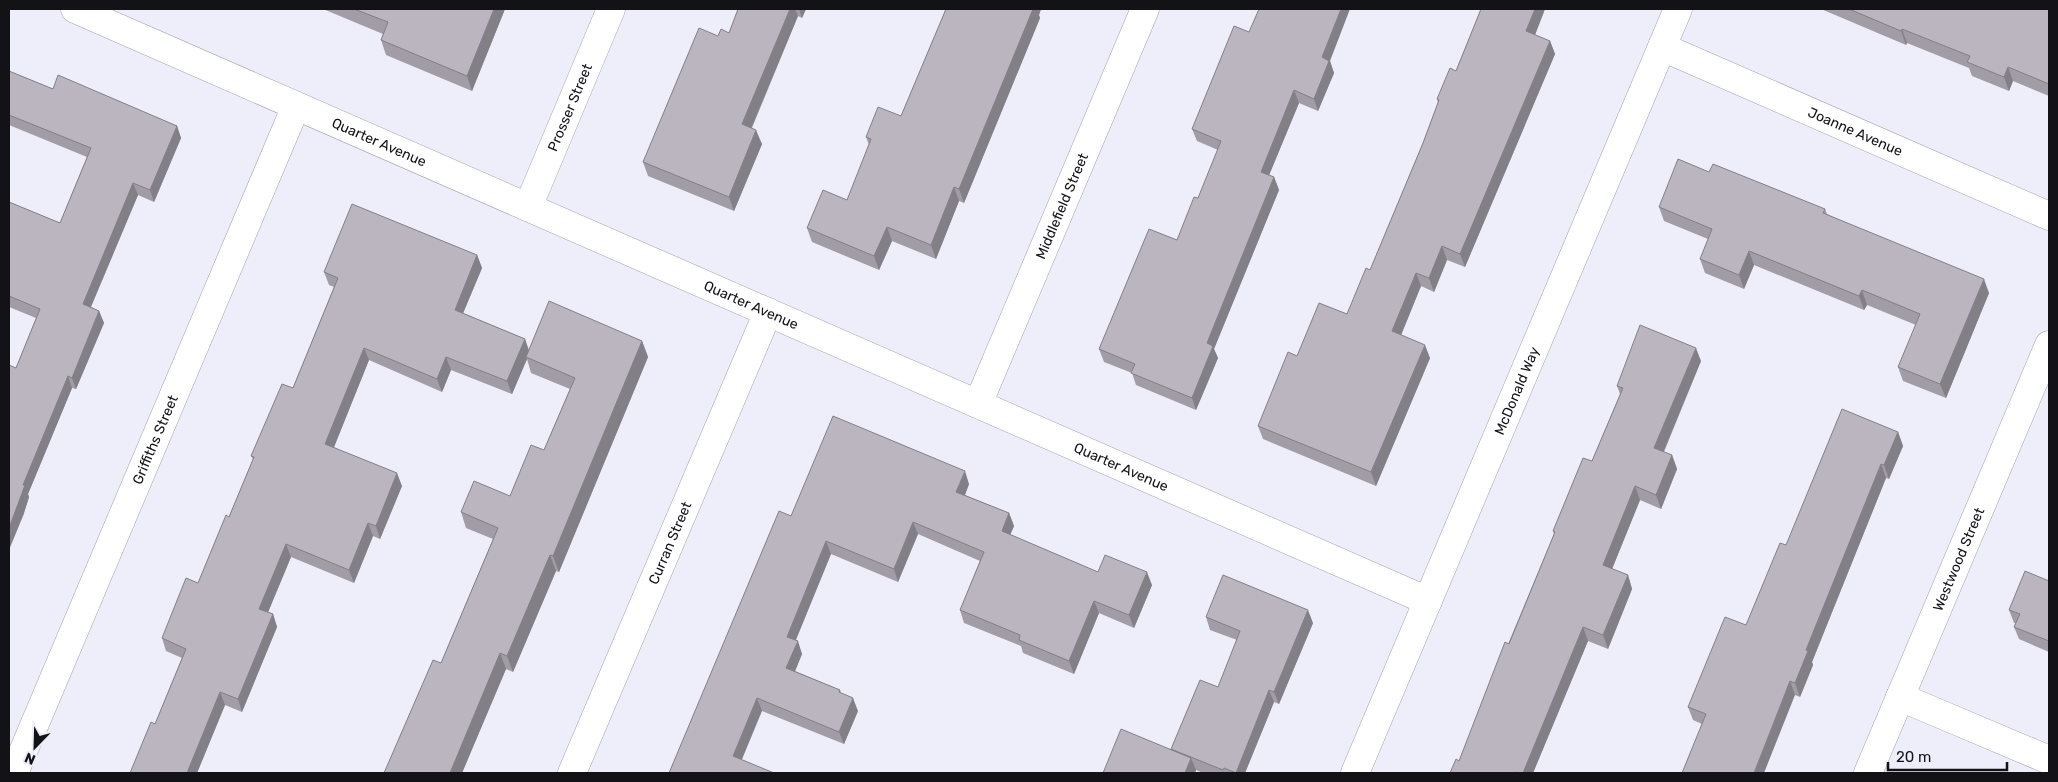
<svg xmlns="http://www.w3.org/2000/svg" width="2058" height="782" font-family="Rubik,sans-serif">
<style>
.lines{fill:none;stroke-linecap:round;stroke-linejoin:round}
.minor-casing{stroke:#a2a2ae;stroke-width:29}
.minor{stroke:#fff;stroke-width:28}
.wall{fill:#a19ca5}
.shaded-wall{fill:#837f86}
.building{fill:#bbb5c0;stroke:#837f86}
.labels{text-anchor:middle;stroke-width:4;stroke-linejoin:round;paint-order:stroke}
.street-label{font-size:14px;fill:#121217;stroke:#eeeefb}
</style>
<rect width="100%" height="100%" fill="#eeeefb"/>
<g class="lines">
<defs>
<g id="minor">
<path id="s1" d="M75,9l1353,592"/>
<path id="s2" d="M1662,47l387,169"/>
<path id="s3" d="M528,207l83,-198"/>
<path id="s4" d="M978,404l167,-395"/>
<path d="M1900,697l149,63"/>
<path id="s5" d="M14,773l282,-667"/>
<path id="s6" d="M572,773l196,-461"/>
<path id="s7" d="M1355,773l323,-764"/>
<path id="s8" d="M1868,773l181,-428"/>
</g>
</defs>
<use href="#minor" class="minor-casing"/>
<use href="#minor" class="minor"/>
</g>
<path class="wall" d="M323,9h182l-33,82 -86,-36 -5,-15 2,-6z
M738,9h68l-4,9 -4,-2 -46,112 10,16 -28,67 -86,-35 -5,-14 75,-126 11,-3z
M946,9h95l-2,6 1,3 -76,185 -5,-2 -23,58 -44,-18 -13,29 -67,-28 -5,-14 40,-28 22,-55 -3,-8 35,-21z
M1481,9h64l-10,26 15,6 5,13 -90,213 -18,-7 -13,32 -13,-6 -20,49 29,23 -54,128 -113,-47 -5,-13 39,-70 50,-42 23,-44 53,-127 15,-40 -1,-4 19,-28z
M1821,9h228v87l-36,-15 -4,10 -37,-15 -3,-8 -62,-25 -1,2z
M1330,61l4,12 -16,38 -19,-8 -30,72 5,2 5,13 -65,159 4,9 -22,52 -60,-25 -4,-12 -28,-11 -5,-13 78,-109 21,-42 20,-48 -21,-9 -5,-12z
M9,71l44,18 124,37 4,12 -27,64 -16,-7 -47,112 8,4 5,12 -28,66 -4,-1 -44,106 1,3 -6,19 -7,-148 20,-50 -27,-11v-105l51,21 27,-66 -78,-32z
M1709,172l116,37 2,5 162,79 -43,105 -43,-17 -5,-14 18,-42 -49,-20 -3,5 -110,-45 -10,24 -39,-16 -5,-14 8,-20 -44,-18 -5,-14z
M477,255l5,13 -19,45 62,26 4,11 113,-9 6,16 -89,215 -3,-1 -43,101 -7,-3 -44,104h-78l57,-110 52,-124 -27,-11 -5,-16 49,-16 34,-46 26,-61 -39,-16 -4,-14 -15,35 -61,-24 -9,22 -73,-32 -35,87 68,39 -22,53 -7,-3 -19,47 -63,-26 -23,55 5,2 4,13 -35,85 -17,-7 -28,68h-67l25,-49 27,-66 -16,-7 -4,-13 36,-55 31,-66 24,-58 -2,-3 42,-68 41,-101 -5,-2 -5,-13z
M1701,361l-37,91 8,3 5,14 -16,40 -21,-9 -28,69 16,6 4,14 -24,60 -20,-8 -55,132h-83l9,-12 95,-227 -1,-3 39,-70 28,-67 -3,-8z
M1898,432l5,14 -14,33 -3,-1 -74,184 1,3 -13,32 -5,-2 -93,29 -9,-4 -5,-13 58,-82 40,-80z
M969,484l-4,11 44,18 5,13 -4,9 88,37 54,13 -18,43 -35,-15 -25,61 -51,-21 -2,-7 -57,-23 -4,-13 20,-49 -62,-27 -20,48 -67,-28 -35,86 6,14 -7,17 45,19 1,3 17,18 -14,33 -82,-33 -93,62 122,-257z
M2049,581v71l-30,-13 -5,-12 2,-4h-2l-5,-13z
M1206,617l107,6 -34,81 -5,-2 -29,71h-42l-7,-3 -1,3h-92l68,-23 47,-63 19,-47 -27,-10z"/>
<path class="shaded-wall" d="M494,9h11l-33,82 -5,-15z
M790,9h5l3,7 -51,122 -5,-14z
M799,9h7l-4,9z
M1033,9h8l-2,6 1,3 -76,185 -5,-14z
M1341,9h9l-20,52 4,12 -16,38 -4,-12 8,-42z
M1535,9h10l-14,36 -5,-14z
M1902,29l5,14 -1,2 -5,-14z
M1550,41l5,13 -90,213 -5,-13z
M2008,67l5,14 -4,10 -5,-14z
M1294,90l5,13 -34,82 -4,-13z
M177,126l4,12 -27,64 -4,-12z
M756,130l6,14 -28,67 -5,-14z
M1274,177l5,13 -65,159 4,9 -22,52 -4,-12 15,-55z
M133,183l5,12 -51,121 -4,-12z
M954,187l5,14 -23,58 -5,-14z
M887,227l5,14 -13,29 -5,-14z
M1442,246l5,14 -13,32 -5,-14z
M1749,251l5,14 -10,24 -5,-14z
M477,255l5,13 -23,55 -4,-13z
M1416,273l5,13 -24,59 -5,-14z
M1984,279l5,14 -43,105 -6,-14z
M1862,290l5,15 -3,5 -5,-14z
M99,311l5,12 -28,66 -4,-11z
M525,339l4,13 -3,5 1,2 -15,35 -5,-13z
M642,341l6,16 -89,215 -6,-16z
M1425,345l5,13 -54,128 -5,-14z
M364,348l5,12 -39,97 -5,-13z
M1696,348l5,13 -42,101 -5,-14z
M446,357l5,13 -9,22 -5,-13z
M68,376l4,12 -44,106 1,3 -6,19 -14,34v-22l14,-43z
M1898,432l5,14 -14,33 -5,-14z
M1672,455l5,14 -16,40 -5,-14z
M1881,464l5,14 -74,184 1,3 -13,32 -5,-14 11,-33z
M965,471l4,13 -8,21 -5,-13z
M397,473l5,13 -22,53 -4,-13z
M1635,486l5,14 -32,79 -5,-14z
M1009,513l5,13 -8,18 -4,-13z
M913,522l5,12 -20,48 -4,-13z
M368,523l5,13 -19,47 -5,-13z
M826,541l5,13 -39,95 -5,-12z
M286,544l5,13 -27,65 -5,-13z
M550,555l6,16 -43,101 -6,-16z
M1147,572l5,13 -18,43 -5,-13z
M1628,575l4,14 -24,60 -5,-14z
M1094,601l5,12 -25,61 -5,-13z
M1308,610l5,13 -34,81 -5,-12z
M273,614l4,13 -35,85 -4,-13z
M1583,627l5,14 -55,132h-10z
M798,641l4,13 -11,27 -5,-13z
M500,653l6,16 -44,104h-12z
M1790,681l5,14 -31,78h-10z
M1269,690l5,12 -29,71h-9z
M220,692l5,13 -28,68h-10z
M757,698l5,13 -24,58 -5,-13z
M853,698l5,13 -14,33 -5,-12z
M1191,758l5,12 -1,3h-10z"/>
<path class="building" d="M354,9h140l-27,67 -86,-36 7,-18z
M738,9h52l-48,115 14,6 -27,67 -86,-35 56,-134 19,8 3,-7 8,4z
M946,9h87l-74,180 -5,-2 -23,58 -44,-18 -13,29 -67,-28 16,-38 24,10 24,-61 -5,-2 12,-30 23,9z
M1259,9h82l-19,48 7,4 -15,38 -20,-9 -33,82 13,5 -67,166 6,3 -21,52 -61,-25 4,-9 -36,-15 50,-120 28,11 17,-43 4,1 23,-57 -29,-12 42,-103 15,6z
M1481,9h54l-9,22 24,10 -90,213 -18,-8 -13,32 -13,-5 -24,58 33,14 -54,127 -113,-46 30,-74 9,4 22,-53 28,11 19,-46 4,2 53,-127 16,-43 -2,-1 13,-31 6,3z
M1849,9h200v75l-41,-17 -4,10 -37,-15 3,-6 -68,-27 -1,2z
M9,71l44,18 5,-14 119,51 -27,64 -17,-7 -50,121 16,7 -27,67 -4,-2 -45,109h2l-7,19 -9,24v-163l7,3 24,-59 -31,-13v-94l51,21 31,-75 -82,-33z
M1678,159l31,13 4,-8 112,45 -2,4 161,66 -44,105 -42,-17 22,-53 -58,-24 -3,6 -110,-45 -10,24 -39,-16 12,-30 -53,-22z
M352,204l125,51 -22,55 70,29 -18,42 -61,-24 -9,22 -73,-31 -39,96 72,29 -21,53 -8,-3 -19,47 -63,-26 -27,65 14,5 -35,85 -18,-7 -33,81h-57l21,-51 4,2 31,-75 -24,-11 24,-60 12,5 28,-68 3,2 25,-60 -3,-1 31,-72 11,4 45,-110 -14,-6z
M549,301l93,40 -89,215 -3,-1 -43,101 -7,-3 -50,120h-66l49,-113 8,3 57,-135 -37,-16 13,-31 36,15 21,-51 13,5 31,-72 -49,-21z
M1640,325l56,23 -42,100 18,7 -16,40 -21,-9 -32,79 25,10 -25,60 -20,-8 -60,146h-4l-3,-1 -1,1h-65l6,-14 3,2 46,-119 4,2 46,-112 -2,-1 30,-73 9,3 31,-73 -6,-2z
M1842,409l56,23 -14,33 -3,-1 -75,186 2,1 -13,32 -5,-2 -36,92h-72l24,-59 -18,-7 37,-90 21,8 34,-82 6,2z
M833,416l132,55 -9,21 53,21 -7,18 96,41 7,-17 42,17 -18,43 -35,-14 -25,60 -50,-21 1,-5 -60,-25 24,-58 -71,-30 -19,47 -68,-28 -39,96 11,4 -12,27 54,22 -1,2 14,6 -14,34 -82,-34 -24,58 41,17h-105l110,-262 12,5z
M2025,571l24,10v60l-35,-14 6,-13 -11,-4z
M1223,575l85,35 -34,82 -5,-2 -33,83 -12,-5 -1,2 -52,-21 29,-69 18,7 22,-56 -34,-14z
M1121,729l70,29 -6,15h-82z"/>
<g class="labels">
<g class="street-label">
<text dy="5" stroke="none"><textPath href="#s3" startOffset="108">Prosser Street</textPath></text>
<text dy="5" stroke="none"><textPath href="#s2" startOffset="211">Joanne Avenue</textPath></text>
<text dy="5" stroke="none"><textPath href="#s1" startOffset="332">Quarter Avenue</textPath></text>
<text dy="5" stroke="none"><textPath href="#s4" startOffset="215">Middlefield Street</textPath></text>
<text dy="5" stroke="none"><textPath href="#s1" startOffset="738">Quarter Avenue</textPath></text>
<text dy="5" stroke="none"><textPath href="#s7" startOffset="415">McDonald Way</textPath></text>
<text dy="5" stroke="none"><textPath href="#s5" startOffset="362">Griffiths Street</textPath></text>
<text dy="5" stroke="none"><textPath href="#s1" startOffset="1142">Quarter Avenue</textPath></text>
<text dy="5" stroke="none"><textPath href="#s6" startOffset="250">Curran Street</textPath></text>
<text dy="5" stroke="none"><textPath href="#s8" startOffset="232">Westwood Street</textPath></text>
</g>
</g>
<rect width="2058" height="782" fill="none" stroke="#121217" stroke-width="20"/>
<g transform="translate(35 747) rotate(203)" stroke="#eeeefb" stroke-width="4" paint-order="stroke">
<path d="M0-4L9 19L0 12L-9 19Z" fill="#121217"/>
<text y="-8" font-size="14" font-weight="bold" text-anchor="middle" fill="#121217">N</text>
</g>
<path d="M1888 762v8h119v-8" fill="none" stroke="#121217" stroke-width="2.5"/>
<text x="1896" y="762" font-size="15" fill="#121217" stroke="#eeeefb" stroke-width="4" paint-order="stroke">20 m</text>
</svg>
